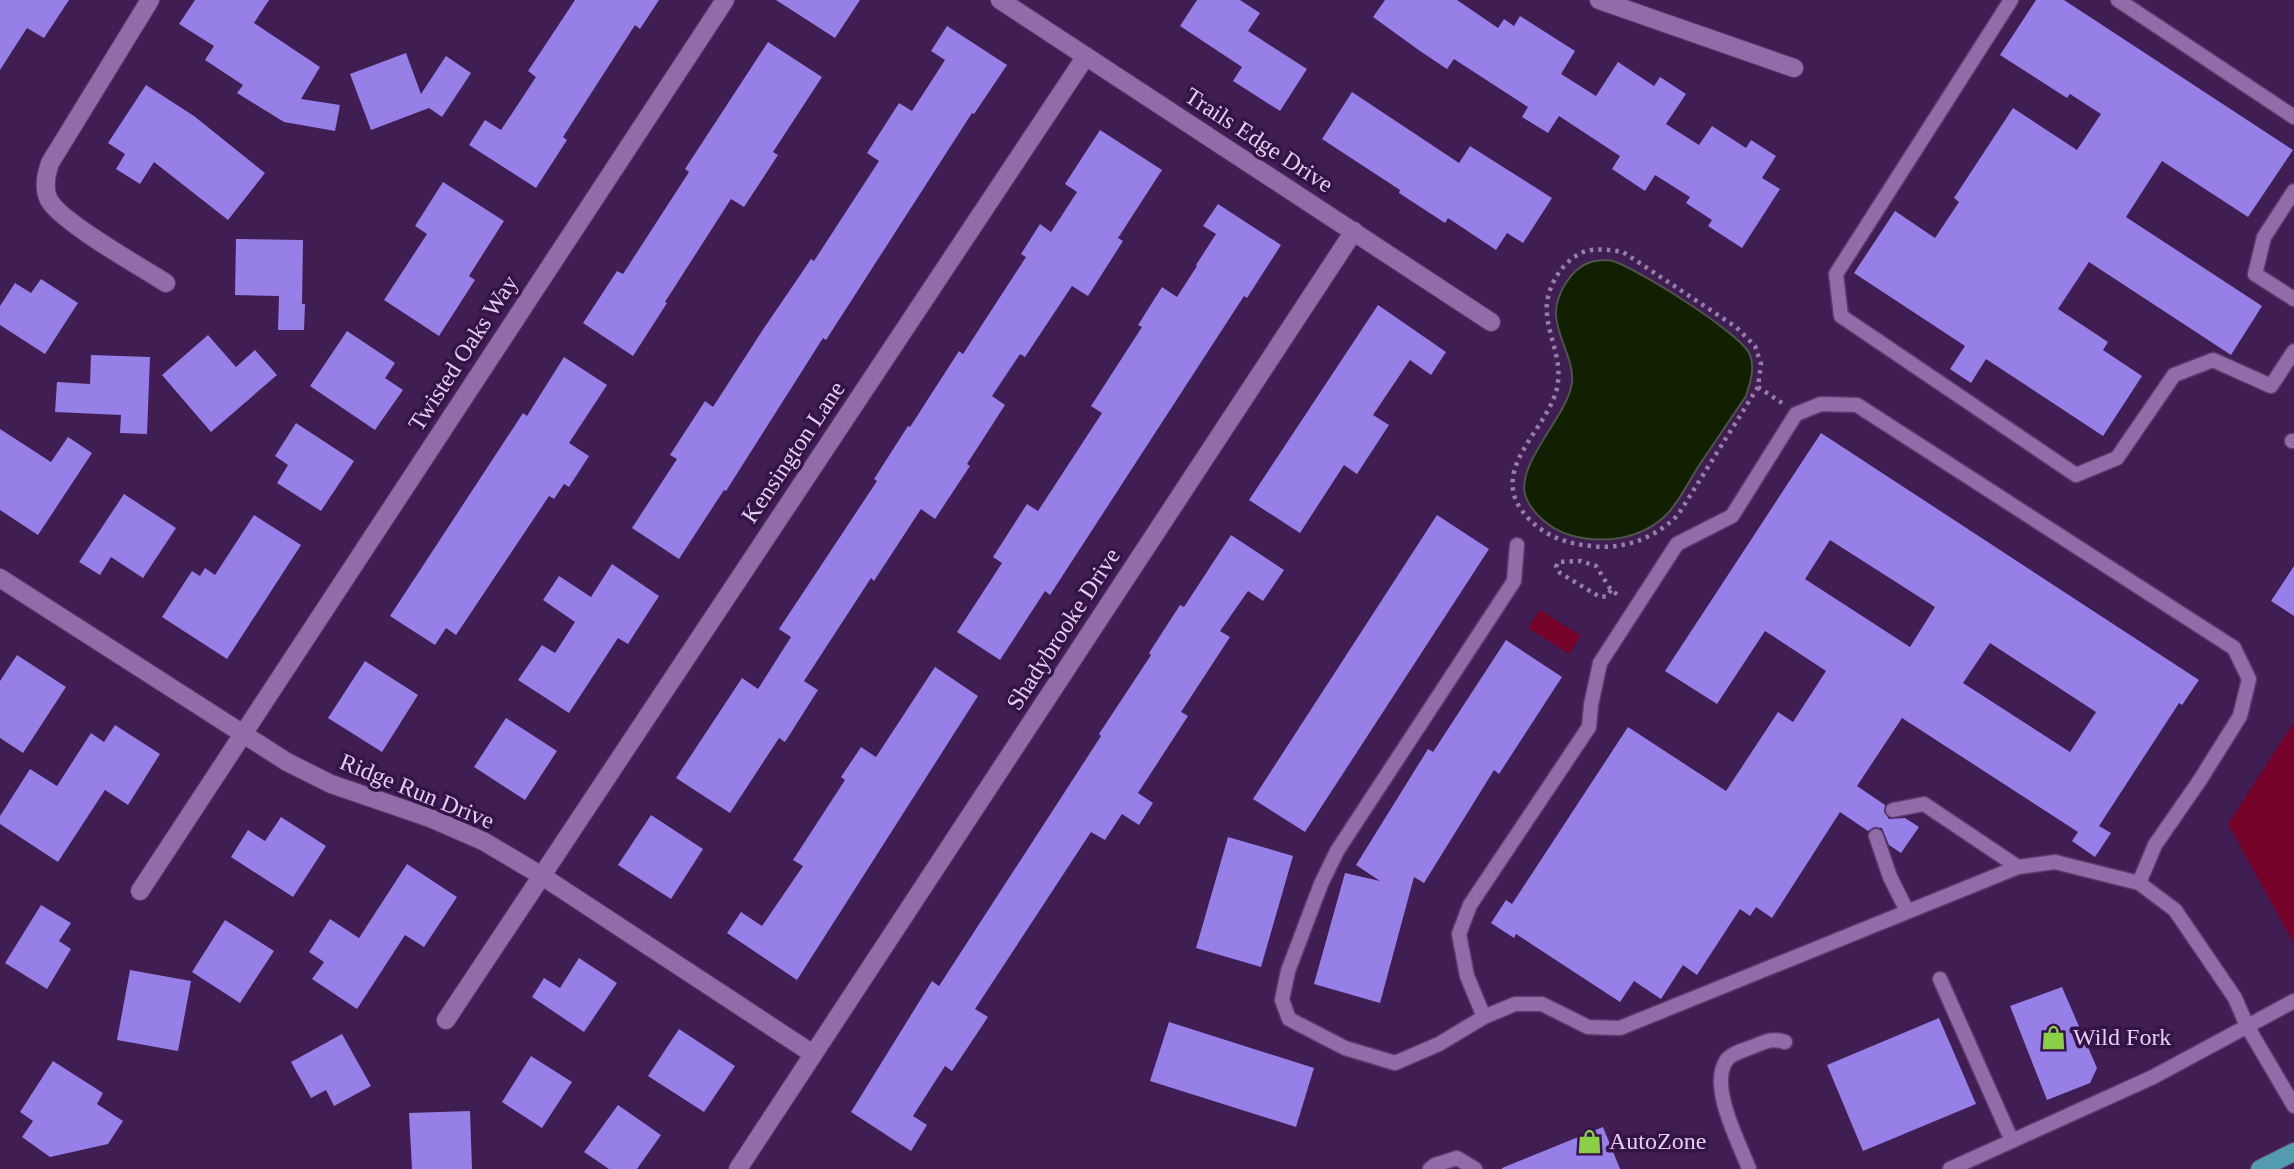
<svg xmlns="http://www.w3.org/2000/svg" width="2294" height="1169" font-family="Georgia,serif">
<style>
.green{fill:#750329}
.water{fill:#102000;stroke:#4f5448;stroke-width:2}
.building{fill:#967fe6;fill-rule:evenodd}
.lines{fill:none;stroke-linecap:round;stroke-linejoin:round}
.lane-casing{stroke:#5b3b6b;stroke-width:17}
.street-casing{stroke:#5b3b6b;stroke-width:20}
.primary-casing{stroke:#5b3b6b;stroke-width:20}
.path{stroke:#977da7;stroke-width:4.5;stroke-dasharray:3.5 5;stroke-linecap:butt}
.lane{stroke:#916ca9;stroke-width:14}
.street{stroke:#916ca9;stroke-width:18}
.primary{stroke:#539bb1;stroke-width:18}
.labels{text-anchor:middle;stroke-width:7;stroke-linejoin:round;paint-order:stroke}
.street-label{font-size:24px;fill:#e2cff0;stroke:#351247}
.poi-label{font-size:24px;fill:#e2cff0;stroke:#351247;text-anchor:start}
</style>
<rect width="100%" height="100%" fill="#401d53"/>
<path class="green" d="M1540,610l41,26 -12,18 -41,-26z
M2294,722v222l-66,-120z"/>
<path class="water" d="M1609,260c22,4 131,73 140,93 7,14 1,30 -3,43 -16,24 -32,47 -48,71 -9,15 -18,32 -29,45 -25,27 -65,33 -99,23 -18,-5 -40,-22 -45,-41 -8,-32 44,-80 47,-112 2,-23 -15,-44 -16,-67 -1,-19 14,-45 32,-52 6,-3 14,-3 21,-3z"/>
<path class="building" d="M0,0h69l-25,38 -17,-10 -27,42z
M195,0h74l-15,23 66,44 -19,32 39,6 -5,26 -51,-9 -47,-29 6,-8 -38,-25 9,-14 -35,-22z
M575,0h84l-19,29 -5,-4 -72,112 4,3 -31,48 -67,-43 16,-25 16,10 35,-53 -8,-6z
M776,0h84l-25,38z
M1197,0h43l20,13 -12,18 59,38 -27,42 -47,-30 9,-14 -62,-41z
M1385,0h72l41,28 6,-9 10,7 6,-10 55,35 -14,23 35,22 22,-34 36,24 6,-9 26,17 -20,30 33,21 13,-19 34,22 5,-8 25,16 -14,22 18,11 -38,59 -34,-22 4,-6 -26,-17 4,-6 -35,-22 -10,16 -33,-22 8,-13 -61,-40 -11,17 -26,-16 6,-10 -74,-48 -7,10 -27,-18 -47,-34z
M2036,0h28l229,150 -45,67 -86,-56 -36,56 136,89 -31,49 -142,-93 -31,47 50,33 -5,8 39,26 -39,60 -117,-77 -15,24 -21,-14 15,-23 -111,-73 41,-62 40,27 24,-36 -5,-4 59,-90 64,42 24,-36 -31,-20 -3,4 -67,-43z
M947,26l60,39 -33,49 -2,-1 -146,227 -3,-2 -97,153 -2,-1 -45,69 -47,-31 45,-69 -7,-4 35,-54 8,6 49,-76 49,-72 3,2 65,-100 -12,-8 32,-50 13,8 33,-51 -14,-9z
M768,42l54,35 -49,75 5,3 -34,52 -13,-8 -66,103 2,1 -34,53 -50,-33 34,-52 6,3 66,-102 -4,-3z
M406,53l15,41 25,-38 25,17 -29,44 -13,-9 -58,22 -21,-56z
M146,85l48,31 71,57 -37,47 -74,-58 -14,22 -24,-15 9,-15 -17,-11z
M1352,92l107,71 11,-17 82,52 -29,45 -16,-10 -11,17 -48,-32 -3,5 -46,-30 1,-3 -78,-51z
M1100,130l62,40 -44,68 5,3 -35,55 -16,-10 -47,71 -5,-3 -28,42 13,9 -38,59 3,2 -35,53 -14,-10 -47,72 -3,-3 -67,103 14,9 -33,52 -6,-4 -49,75 -54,-35 66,-100 16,11 33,-52 -12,-8 98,-148 -3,-2 34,-53 2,1 49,-76 4,3 63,-97 -5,-3 19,-30 11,8 26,-40 -12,-8z
M443,182l61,39 -35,55 6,4 -36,56 -55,-36 43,-66 -12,-8z
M1218,204l63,41 -34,53 -3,-2 -194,299 -5,-4 -45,69 -43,-28 45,-69 -9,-6 34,-53 11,7 64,-98 -11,-7 51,-79 -4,-2 24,-38 15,10 20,-31 -1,-1 20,-31 -13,-8z
M236,239l67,1 -1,64h3l-1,26h-26l1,-34 -44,-1z
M41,279l37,24 -33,51 -45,-29v-19l15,-23 16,10z
M1378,305l68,47 -15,23 -21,-15 -37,55 16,10 -32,49 -13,-9 -44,68 -51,-33z
M347,331l48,32 -10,15 18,12 -28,40 -65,-44z
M208,335l28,32 19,-17 22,25 -66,57 -49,-57z
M91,355l59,2 -3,77 -27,-1 1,-18 -66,-3 2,-30 33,2z
M564,357l43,28 -38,58 20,13 -20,31 -5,-3 -10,15 -5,-3 -93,139 -10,-7 -11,17 -45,-29 133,-203 4,3z
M296,423l58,38 -33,50 -44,-28 11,-18 -13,-9z
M0,429l51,33 17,-25 24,16 -54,82 -38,-25z
M1821,433l378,247 -17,25 -3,-2 -80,123 12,7 -16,24 -23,-16 6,-9 -176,-114 -45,68 28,19 -1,7 5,7 16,-1 14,9 -18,26 -12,-8 -7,-17 -8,-1 -6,4 -28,-19 -68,106 -16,-11 -6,9 -10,-7 -43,66 -14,-10 -22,34 -27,-18 -14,21 -104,-68 -2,4 -23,-15 15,-23 6,4 116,-177 98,64 52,-79 15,10 33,-51 -61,-40 -48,73 -52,-33zM1830,540l105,67 -25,40 -105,-68zM1990,643l106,69 -26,40 -107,-69z
M124,494l52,34 -33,50 -32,-21 -11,18 -21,-13z
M254,515l47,30 -74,114 -65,-42 30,-46 8,5 5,-8 10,7z
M1437,515l52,34 -184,283 -52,-33z
M1231,535l53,35 -21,31 -15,-10 -28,40 10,6 -49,75 7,4 -50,77 15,10 -14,22 -17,-11 -17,26 -14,-8 -116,177 13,8 -36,54 -7,-5 -32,50 14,9 -16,26 -60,-39 81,-131 7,5 162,-250 -2,-2 52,-79 -2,-2 31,-48 4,2z
M612,564l47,32 -31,48 -10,-6 -49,75 -51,-33 24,-35 13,8 20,-31 -32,-22 16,-24 32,21z
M2294,566v50l-23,-15z
M1506,640l56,37 -63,97 -5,-4 -70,113 -10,-6 -34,126 -66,-19 31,-111 35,8 -24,-16 72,-116 5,3z
M17,655l49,32 -43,66 -23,-15v-57z
M365,661l53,34 -36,57 -54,-34z
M935,667l43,29 -181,284 -70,-47 14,-21 21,14 41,-60 -10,-6 52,-80 -4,-3 20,-30 15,10z
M506,718l51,33 -32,49 -51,-33z
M115,725l45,29 -32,51 -23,-15 -47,72 -58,-38v-8l30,-47 27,17 34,-53 13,9z
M651,815l52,34 -32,50 -53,-34z
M281,817l45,29 -33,51 -62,-40 17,-27 17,11z
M1228,837l65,19 -32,111 -65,-19z
M407,864l50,33 -33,50 -19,-12 -48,74 -45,-30 12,-17 -15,-10 21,-33 29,19z
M41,905l30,18 -12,18 12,8 -24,40 -42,-26z
M225,920l49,31 -34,52 -48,-31z
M579,958l38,25 -33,49 -52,-35 12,-19 16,10z
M130,970l61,11 -13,70 -61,-11z
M2062,987l35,81 -7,15 -43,17 -37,-94z
M1939,1018l37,86 -113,47 -36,-86z
M1169,1022l145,46 -18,59 -146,-46z
M679,1029l56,37 -31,46 -56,-36z
M342,1034l29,52 -37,20 -8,-16 -15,8 -20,-36z
M531,1056l41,26 -30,46 -40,-26z
M53,1061l50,32 -6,11 26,17 -15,23 -58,13 -28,-20 11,-16 -13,-9z
M618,1105l43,30 -24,34h-28l-25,-17z
M470,1111l2,58h-60l-3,-56z
M1603,1127l17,42h-118v-1z"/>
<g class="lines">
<defs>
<path id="lane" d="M2011,0l-175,274 5,42 235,159 41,-17 57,-83 39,-15 58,26 23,-35
M2118,0l176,117
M2294,191l-30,46 -9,37 39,25
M2292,441h2
M1517,545l-3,36 -177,270 -16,33 -33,87 -6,29 7,19 56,29 50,15 44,-19 45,-27 31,-13h27l46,23 32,1 398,-161 37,-5 84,21 36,27 60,88 12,28 47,80
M1893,810l31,-6 94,63
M1876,836l14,41 17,34
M1940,979l72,162
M1484,1017l-17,-41 -8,-42 11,-29 119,-178 2,-22 9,-42 77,-119 55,-28 64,-102 25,-10 36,1 377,243 15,31 -9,37 -40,64 -45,65 -16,38
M1430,1169l5,-4 22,-7 18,11
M1749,1169c-10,-27 -40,-82 -23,-108 4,-7 16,-10 23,-13 15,-5 21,-11 36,-6
M1950,1169l203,-92 141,-76"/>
<path id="street" d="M150,0l-100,163c-4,12 -7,25 -1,37 12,22 92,67 117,83
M1000,0l491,322
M1599,0l195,68
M0,578l287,184 44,22 99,34 53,23 59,35 271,178
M140,891l585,-891
M446,1020l640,-964
M738,1169l616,-938"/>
<path id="primary" d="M2260,1169l34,-17"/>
</defs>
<use href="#lane" class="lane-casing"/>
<use href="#street" class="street-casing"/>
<use href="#primary" class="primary-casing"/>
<path class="path" d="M1758,387l-80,128c-23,23 -54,35 -86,31 -24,-2 -45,-9 -62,-26 -50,-50 23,-91 28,-138 3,-25 -9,-44 -11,-68 -3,-24 15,-55 39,-63 12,-3 25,-1 37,1l113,75 19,19 6,18 -3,23 24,16
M1611,590l-4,6 -7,1 -40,-24 -4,-6 2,-5 22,-1 16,5 15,24 10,7"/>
<use href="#lane" class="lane"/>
<use href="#street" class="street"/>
<use href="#primary" class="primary"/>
</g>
<defs>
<symbol id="shop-bare" viewBox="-9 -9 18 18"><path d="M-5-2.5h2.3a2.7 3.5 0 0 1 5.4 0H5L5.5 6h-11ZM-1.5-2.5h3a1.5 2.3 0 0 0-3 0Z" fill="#8cce46" stroke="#351247" stroke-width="2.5" paint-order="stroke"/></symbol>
</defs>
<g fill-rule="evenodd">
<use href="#shop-bare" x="2036" y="1020" width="35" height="35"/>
<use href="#shop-bare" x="1572" y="1124" width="35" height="35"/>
</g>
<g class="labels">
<g class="street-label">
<text transform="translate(1259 140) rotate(33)" y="8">Trails Edge Drive</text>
<text transform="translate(463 353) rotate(-57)" y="8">Twisted Oaks Way</text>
<text transform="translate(793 452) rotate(-56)" y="8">Kensington Lane</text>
<text transform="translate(1063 629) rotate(-57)" y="8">Shadybrooke Drive</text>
<text transform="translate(417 791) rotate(22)" y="8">Ridge Run Drive</text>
</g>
<g class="poi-label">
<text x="2073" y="1045">Wild Fork</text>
<text x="1609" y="1149">AutoZone</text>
</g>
</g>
</svg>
